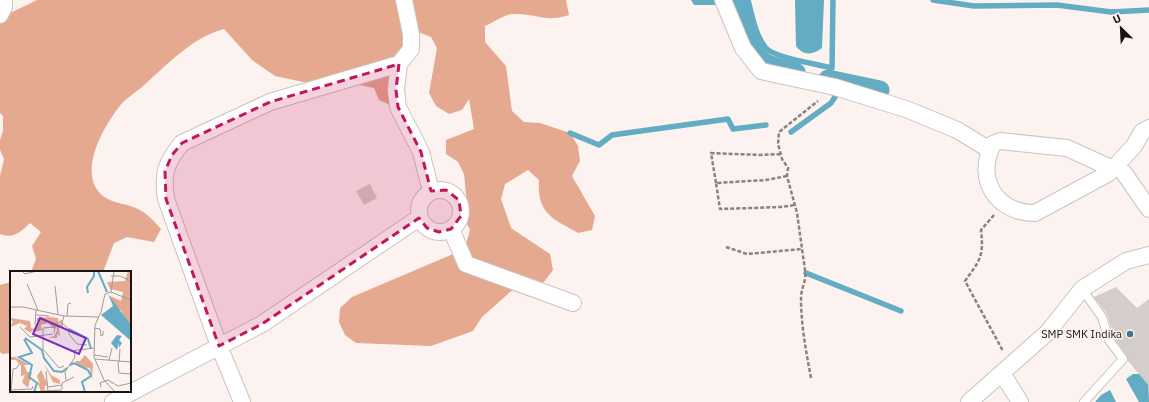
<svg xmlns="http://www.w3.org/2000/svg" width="1149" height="402" font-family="'IBM Plex Sans',sans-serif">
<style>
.forest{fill:#e4a98e}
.water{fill:#64acc3}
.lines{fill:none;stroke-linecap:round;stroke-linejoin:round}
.stream{stroke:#64acc3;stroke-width:5.5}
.canal{stroke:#64acc3;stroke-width:19}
.building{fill:#d5cdc9}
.service-casing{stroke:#cbc3bf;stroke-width:10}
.minor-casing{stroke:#cbc3bf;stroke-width:18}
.path{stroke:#888280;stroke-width:2.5;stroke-dasharray:4 2;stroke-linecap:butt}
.service{stroke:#fff;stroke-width:8}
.minor{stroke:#fff;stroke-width:16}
.marked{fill:#c2185b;fill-opacity:0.2;stroke:#c2185b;stroke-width:3;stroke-dasharray:8 5;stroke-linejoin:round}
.poi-dot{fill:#38798c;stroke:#fcf3f0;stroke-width:1.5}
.labels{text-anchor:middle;stroke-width:3;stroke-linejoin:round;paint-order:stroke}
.poi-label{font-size:11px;fill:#181514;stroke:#fcf3f0;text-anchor:end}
.inset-river{fill:none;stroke:#64acc3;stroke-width:2}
.inset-road{fill:none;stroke:#a19a98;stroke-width:1}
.view{fill:#7b2cbf;fill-opacity:0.15;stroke:#7b2cbf;stroke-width:2}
.inset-edge{fill:none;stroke:#181514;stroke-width:2}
</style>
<rect width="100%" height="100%" fill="#fcf3f0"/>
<path class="forest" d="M37,0h529l3,15c-25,8 -33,-2 -56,-1 -8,0 -20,9 -28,12v16l21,24 6,45 12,11 16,1 30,10 8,13 2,15 -8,15 23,40 -3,14 -14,3c-26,-15 -41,-19 -39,-53l-11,-10 -23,14 -4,15 10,29 39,26 3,16 -9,12 -28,5 -34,30 -9,14 -42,15 -75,-3 -11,-8 -6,-13 1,-14 12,-11 101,-43 13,-10 4,-14 -6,-12 3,-14 -3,-30 -6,-12 -12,-8v-14l28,-11 -5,-30 -7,11 -13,4 -13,-8 -7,-13 8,-45 -6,-11 -13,-5 -25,74 -14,-6 -5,-12 -29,-6h-42l-28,-6 -23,-16 -28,-31c-32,8 -58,37 -82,58 -7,6 -17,12 -23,20 -14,18 -37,57 -23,81 9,16 28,14 42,21 10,5 16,12 23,20l-7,13 -27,-5 -13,6 -11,29h-72l5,-13 -4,-13 9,-14 -11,-9c-9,9 -17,16 -30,11v-58l4,-17 -4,-9v-10l3,-9v-15l-3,-3v-95z
M11,282v71l-9,1 -2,-2v-67z"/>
<path class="water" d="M691,0h30l1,5h-28z
M795,0h29l-2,48c-9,7 -19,8 -26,-2z
M1133,374h15l1,28h-10l-13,-23z
M1110,390l6,12h-21l6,-7z"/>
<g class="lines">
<path class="stream" d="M748,0c4,15 7,34 17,47 8,11 53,17 67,21l1,-68
M933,0l41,6 83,-1 54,7 38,-2
M791,132l40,-29 4,-6 -3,-8
M570,133l29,12 13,-10 116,-16 5,10 33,-4
M806,273l95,38"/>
<path class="canal" d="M737,0c5,17 12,52 27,62 9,6 22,7 32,10
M828,79l52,11"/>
</g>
<path class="building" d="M370,184l7,14 -13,7 -8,-14z
M1116,287l21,21 12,-9v87l-21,-25 -1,-5 -13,-18 -7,-24 -13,-17z"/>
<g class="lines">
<defs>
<path id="service" d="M1082,289l20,28 7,23 14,19 -39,43"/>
<path id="minor" d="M404,0l7,34v15l-12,15 -3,26 2,17 23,45 10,39
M723,0l20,48 18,23 74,16 71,22 51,21 33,20
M0,15l4,-8v-7
M1113,169l-46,-21 -67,-7 -7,3c-18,35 3,69 42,69l74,-40 25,-27 8,-14 7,-4
M1124,173l25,36
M419 211a21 21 0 1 1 42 0a21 21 0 1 1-42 0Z
M451,229l15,35 107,39
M1002,373l18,29
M113,402l149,-78 157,-106
M242,402l-23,-56 -53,-147c-4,-25 0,-37 16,-56l88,-41 129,-38
M969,402l79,-70 34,-43 44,-28 23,-6"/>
</defs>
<use href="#service" class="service-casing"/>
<use href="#minor" class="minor-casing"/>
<path class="path" d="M787,176l-21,4 -50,3 4,26 61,-2 14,-2
M716,183l-5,-30 49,2 20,-1
M994,215l-13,15c3,27 -1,30 -16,51l38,70
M726,247l21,7 55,-5
M811,378c-5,-27 -10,-53 -10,-80 0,-10 6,-18 4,-28l-8,-57 -10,-37 1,-8 -6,-9 -4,-15 1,-12 39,-31"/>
<use href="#service" class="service"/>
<use href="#minor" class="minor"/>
</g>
<path class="marked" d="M399,64l-3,26 2,17 23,45 10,39 15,-1 13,10 2,16 -10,13 -12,3 -12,-4 -8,-10 -157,106 -43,22 -53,-147 -1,-28 7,-16 10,-12 88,-41z"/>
<circle class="poi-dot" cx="1130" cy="334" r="4"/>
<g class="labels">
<g class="poi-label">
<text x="1122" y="338">SMP SMK Indika</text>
</g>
</g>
<g transform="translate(10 271)">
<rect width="121" height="121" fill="#fcf3f0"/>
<path d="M118,0h3v54l-8,-8 -1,-6 -7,-4 -5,-11 11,5 2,-9 -13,-3 -3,-7 18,-1zM39,46l9,1 1,8 1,-5 3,1v6h-4l1,9 -3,-3v4h-9l6,-2 3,-6 -1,-4 -2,3 -6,-6 -7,2 1,5 -7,2 -3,-2 -1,3 -7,-4 3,-3 -7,-3 -10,4 3,-5 -3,-4 20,3 1,7 4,1 2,-1v-10zM75,84l8,9 -1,16 -2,-12 -11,-1 -4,-6h5zM0,86h5l15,8h-6l3,7h5l-4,16 -6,-6 3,-7 -4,1v-10l-5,-6h-6zM33,91l8,13 9,5v4l-7,-2zM31,99l7,15 -3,1 -1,6h-3l-4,-11 3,3 -3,-8z" fill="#e4a98e"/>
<path d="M98,23l23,31v16l-30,-26 12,-9zM107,64l5,1 -3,4 3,3 -3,5v-5l-2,7 -6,-7z" fill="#64acc3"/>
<path class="inset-river" d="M88,0l9,21M78,22l-1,-6 7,-11v-5M59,58l19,10 3,10M15,67l17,12 2,8 10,13 8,1 5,-4M14,68l8,14 -13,4 13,8 -3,12 8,6 -3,9M60,94l4,-2 14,7 3,6 -9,6 3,10"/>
<path class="inset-road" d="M12,0l3,3 12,-3M101,5h9l11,5M17,13l11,26M45,15l3,28M101,21l3,-21M0,36h13l41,9 35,1M26,44l13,1M54,45l-2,7 7,6v5l8,10 10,1M57,45l1,-12 3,-1M25,54l1,-15M10,56l10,10 23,-3M45,56l-12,1v21l16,19 5,-2M84,57l6,1 1,7 2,-1v-4M44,62l2,-9 6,-4M61,80l23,-3M84,84l14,2M85,88l36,3M99,89l3,-12M108,91l1,11 12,1M109,91l1,-13M36,100l2,21M56,109l-1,-8 10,-15 -1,-6M38,116l14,-2M91,116l-1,-4 8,-3 10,6 13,-3M52,118v-6l12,-6M2,119l20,-1 1,-3M34,120l18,-1M1,121l2,-23 4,-1 2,-4M105,121l-11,-12 -10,-23 1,-32 6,-13 4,-18 6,-2 20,8"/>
<path class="view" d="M30,47l46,20 -7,16 -46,-20z"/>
<rect width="121" height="121" class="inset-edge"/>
</g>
<g transform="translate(1121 28) rotate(336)" stroke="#fcf3f0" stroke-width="3" paint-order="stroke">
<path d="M0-3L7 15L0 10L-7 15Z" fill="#181514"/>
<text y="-6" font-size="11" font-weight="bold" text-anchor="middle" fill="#181514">U</text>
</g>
</svg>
